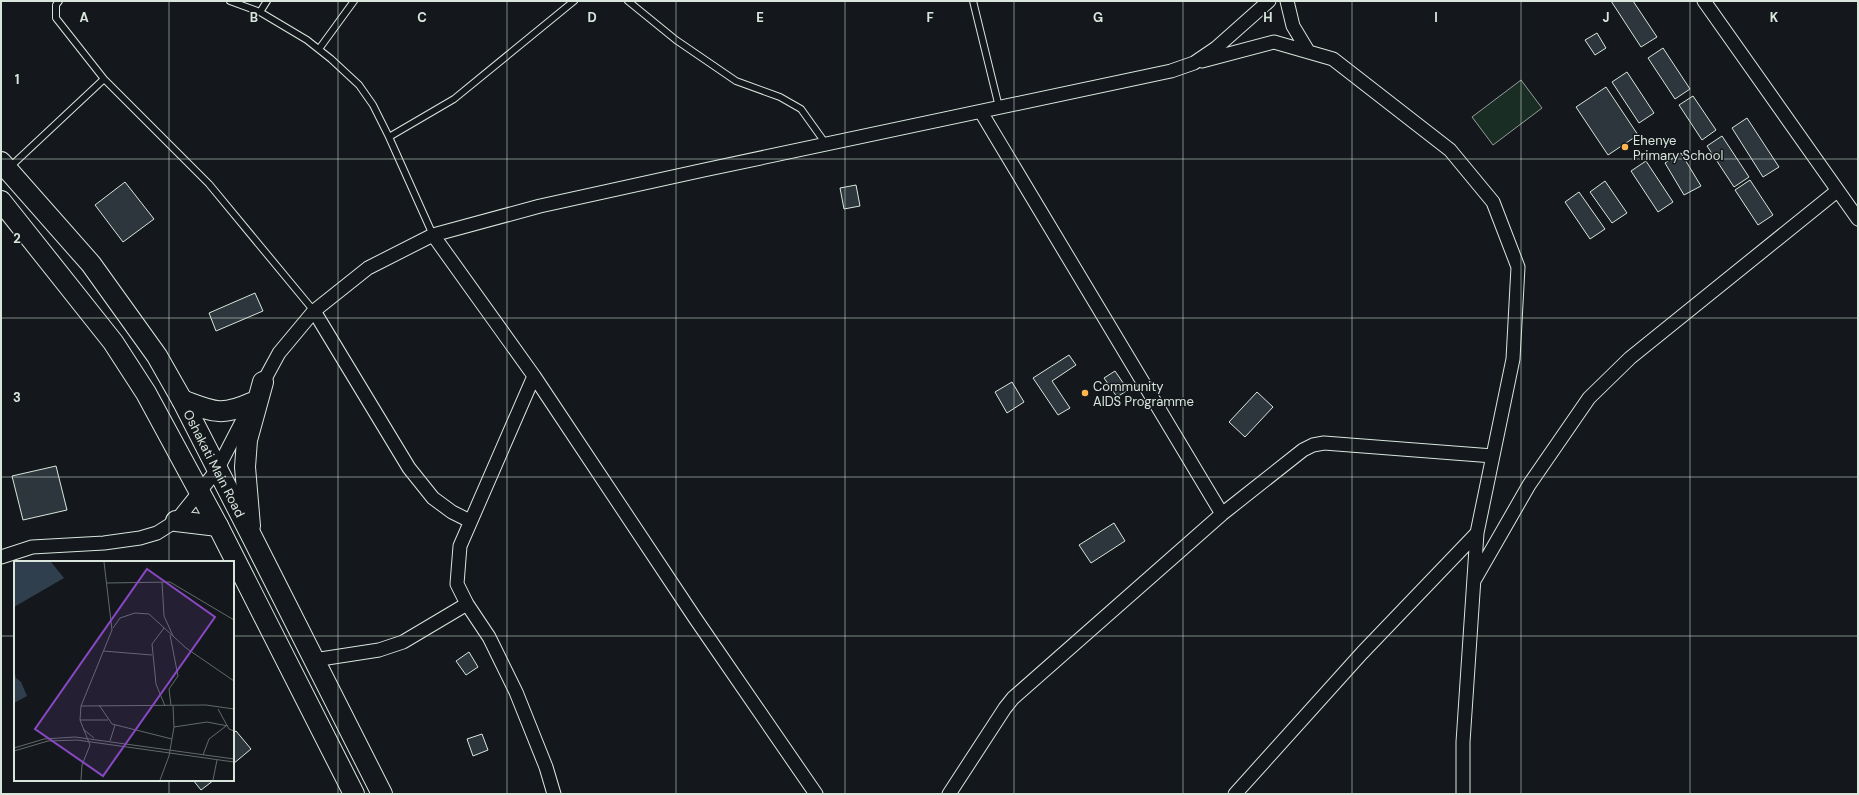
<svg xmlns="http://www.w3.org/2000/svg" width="1859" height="795" font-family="'DM Sans',sans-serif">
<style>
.green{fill:#1a2d24;stroke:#939e99}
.building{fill:#2c363c;stroke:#d8e6dc}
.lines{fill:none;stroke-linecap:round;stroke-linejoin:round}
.service-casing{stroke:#d8e6dc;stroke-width:8}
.minor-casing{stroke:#d8e6dc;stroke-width:15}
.primary-casing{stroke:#d8e6dc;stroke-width:22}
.service{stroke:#14181c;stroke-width:6}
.minor{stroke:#14181c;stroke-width:13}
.primary{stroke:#14181c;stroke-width:20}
.grid{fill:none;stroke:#d8e6dc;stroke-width:1;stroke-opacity:0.55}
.poi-dot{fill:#ffb74d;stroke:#14181c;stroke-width:1.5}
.labels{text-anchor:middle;stroke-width:3;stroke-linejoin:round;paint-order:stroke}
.poi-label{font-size:13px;fill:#d8e6dc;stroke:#14181c;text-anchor:start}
.street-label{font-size:13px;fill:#d8e6dc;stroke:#14181c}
.inset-road{fill:none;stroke:#626a69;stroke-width:1}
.view{fill:#8948c3;fill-opacity:0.15;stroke:#8948c3;stroke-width:2}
.inset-edge{fill:none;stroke:#d8e6dc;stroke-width:2}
.grid-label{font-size:13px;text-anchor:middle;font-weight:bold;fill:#d8e6dc;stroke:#14181c;stroke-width:3;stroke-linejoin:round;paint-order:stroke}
</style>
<rect width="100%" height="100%" fill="#14181c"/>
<path class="green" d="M1521,80l21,28 -49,37 -21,-28z"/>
<path class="building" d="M1611,1h22l24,36 -16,10z
M1597,33l9,15 -11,7 -10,-15z
M1663,48l27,41 -15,10 -27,-41z
M1627,72l27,41 -15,10 -27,-41z
M1606,87l32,48 -30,20 -32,-48z
M1693,96l23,34 -14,10 -23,-35z
M1747,118l32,49 -16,10 -31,-49z
M1722,136l27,41 -15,10 -27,-41z
M1681,153l20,33 -17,9 -19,-32z
M1646,161l27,41 -15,10 -27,-41z
M1750,180l23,35 -15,10 -23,-35z
M1605,181l22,32 -15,10 -22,-31z
M125,182l29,37 -31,23 -28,-37z
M856,185l4,21 -16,3 -4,-21z
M1579,192l26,37 -15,10 -25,-37z
M255,293l8,18 -47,20 -7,-18z
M1069,355l7,10 -24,16 18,27 -12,7 -25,-37z
M1115,371l13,19 -11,7 -13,-19z
M1012,382l12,20 -17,11 -12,-21z
M1257,392l16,15 -28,30 -16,-15z
M56,466l11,44 -44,10 -11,-44z
M1114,523l11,18 -34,22 -12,-18z
M469,652l9,15 -12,8 -10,-14z
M236,731l15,18 -18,15v-31z
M482,734l6,16 -15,6 -6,-17z
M193,780h21l-13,10z"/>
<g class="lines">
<defs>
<path id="service" d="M59,1l-3,4v13l48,61 105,105 105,127
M230,1l30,11 47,28 24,19 28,26 14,20 16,32 44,98
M628,1l48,39 60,41 44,16 21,12 25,35
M973,1l26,106
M260,12l7,-11
M319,49l35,-48
M389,137l65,-38 120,-98
M10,167l94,-88"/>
<path id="minor" d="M1287,1l6,25 15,25
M1704,1l154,218
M1202,61l72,-19 59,17 117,91 43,52 25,65 -5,92 -36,174 -14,209v52
M981,112l241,402
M433,235l101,141 161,242 121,176
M314,311l95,157 24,30 19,14 18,9
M534,376l-74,170 -3,38 10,20 22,33 27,55 30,75 8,27
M260,388l19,-35 35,-42 54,-43 65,-33 107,-29 164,-36 467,-99 23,-8 22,-15 53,-47
M1,557l31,-10 72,-4 36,-5 17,-5 19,-12 41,-51 31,-60
M1475,579l54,-94 60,-87 41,-40 207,-167
M314,660l65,-10 24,-8 64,-38
M949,794l56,-86 8,-10 209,-184 81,-64 10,-5 11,-2 169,13
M1235,794l127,-141 115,-120"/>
<g id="primary">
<path id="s1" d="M1,162l90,102 66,92 25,44 68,133 132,261"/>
<path d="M1,201l112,141 33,51 72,133 136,268"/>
<path d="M182,400c30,11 38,17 69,3"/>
<path d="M176,521l42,5"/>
<path d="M250,526l-5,-59 2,-27 16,-58"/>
</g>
</defs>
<use href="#service" class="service-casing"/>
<use href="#minor" class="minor-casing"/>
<use href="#primary" class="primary-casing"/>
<use href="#service" class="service"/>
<use href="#minor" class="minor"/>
<use href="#primary" class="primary"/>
</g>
<path class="grid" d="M169,1v561M338,1v793M507,1v793M676,1v793M845,1v793M1014,1v793M1183,1v793M1352,1v793M1521,1v793M1690,1v793M1,159h1857M1,318h1857M1,477h1857M1,636h14M233,636h1625M169,780v14"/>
<g class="poi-dot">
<circle cx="1625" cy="147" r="4"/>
<circle cx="1085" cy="393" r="4"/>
</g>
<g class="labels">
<g class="poi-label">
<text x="1633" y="145">Ehenye<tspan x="1633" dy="15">Primary School</tspan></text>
<text x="1093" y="391">Community<tspan x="1093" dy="15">AIDS Programme</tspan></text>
</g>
<g class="street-label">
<text dy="5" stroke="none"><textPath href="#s1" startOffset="371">Oshakati Main Road</textPath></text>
</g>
</g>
<g transform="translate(14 561)">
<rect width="220" height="220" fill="#14181c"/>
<path d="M0,1h37l13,16 -50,29zM0,109l2,8 5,4 6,14 -13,7z" fill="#2f3f4d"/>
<path class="inset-road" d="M148,21l2,34 9,20M93,22l63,-1 64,38M99,67l7,-10 15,-5 14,1 37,34 48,33M150,67l-12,16 4,40 9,22M156,74l8,41 -9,13 2,17M89,90l49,4M85,144l13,19 60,15M67,145l125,-1 28,4M204,148l11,20 5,2M66,159h28M160,166l33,-5 21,4M69,168l11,9M96,180l5,-16M0,187l30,-9 31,-2 159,22M0,190l34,-10 29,-1 157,22M189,194l6,-16 17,-13M67,219l1,-15 8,-20 -10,-25 1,-14 31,-76 -8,-68M146,219l9,-24 5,-29 -1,-21M199,219l4,-20"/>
<path class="view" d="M133,8l68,48 -112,159 -68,-47z"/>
<rect width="220" height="220" class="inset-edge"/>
</g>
<g class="grid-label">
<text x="84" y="22">A</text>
<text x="254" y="22">B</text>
<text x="422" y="22">C</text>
<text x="592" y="22">D</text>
<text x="760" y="22">E</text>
<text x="930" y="22">F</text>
<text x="1098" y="22">G</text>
<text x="1268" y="22">H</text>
<text x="1436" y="22">I</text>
<text x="1606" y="22">J</text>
<text x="1774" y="22">K</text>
<text x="17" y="84">1</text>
<text x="17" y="243">2</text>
<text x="17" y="402">3</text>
</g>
<rect width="1859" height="795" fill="none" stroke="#d8e6dc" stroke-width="4"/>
</svg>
